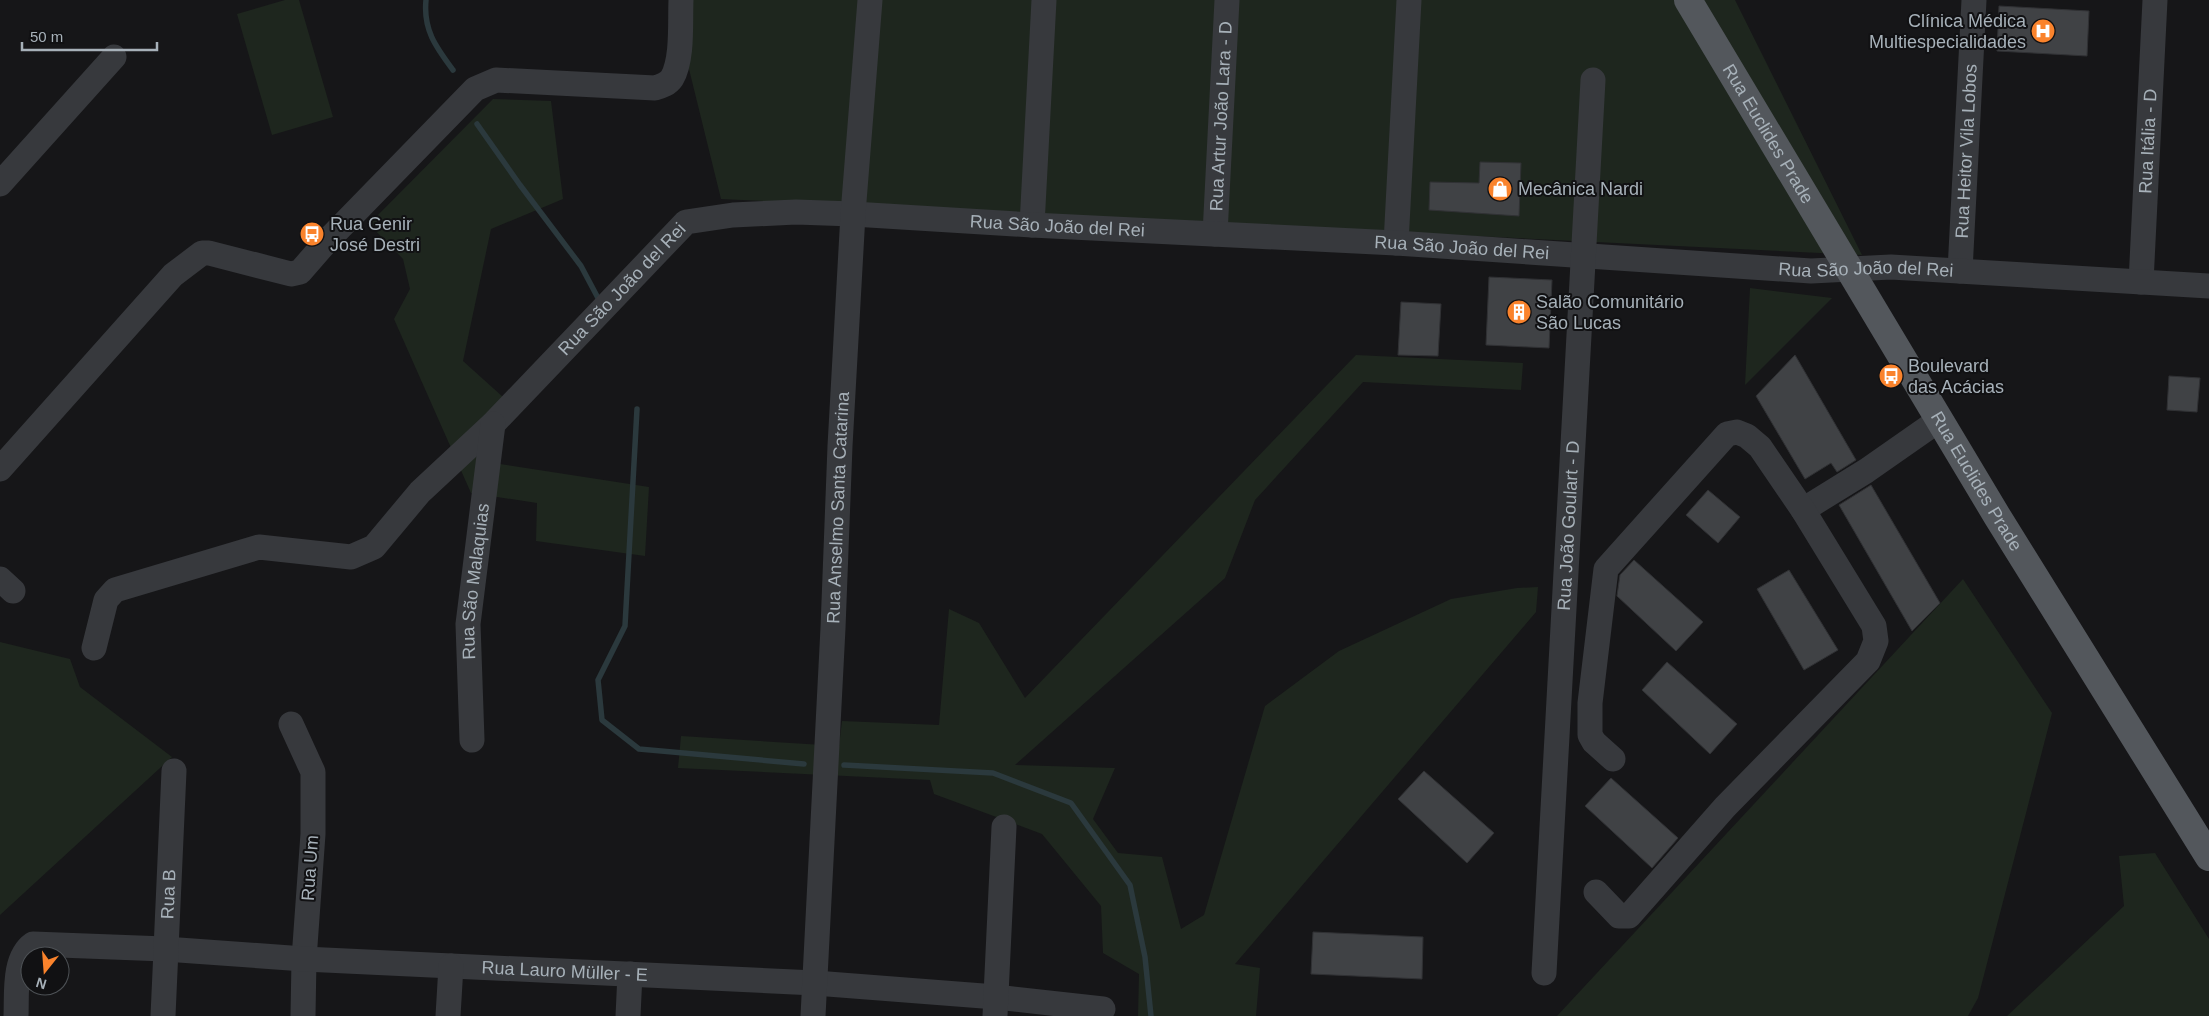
<svg xmlns="http://www.w3.org/2000/svg" width="2209" height="1016" font-family="Helvetica,sans-serif">
<style>
.green{fill:#1e261e}
.lines{fill:none;stroke-linecap:round;stroke-linejoin:round}
.stream{stroke:#2b393d;stroke-width:5.5}
.building{fill:#404245;stroke:#303134}
.minor{stroke:#37393d;stroke-width:25}
.major{stroke:#53575c;stroke-width:28}
.labels{text-anchor:middle;stroke-width:4;stroke-linejoin:round;paint-order:stroke}
.poi-label{font-size:18px;fill:#a7b1b9;stroke:#111113;text-anchor:start}
.street-label{font-size:18px;fill:#a7b1b9;stroke:#111113}
</style>
<rect width="100%" height="100%" fill="#161618"/>
<path class="green" d="M285,0h14l34,117 -61,18 -35,-121z
M672,0h1063l127,255 -1141,-56z
M493,99l58,2 12,98 -72,30 -28,132 40,36 -3,67 149,23 -4,69 -109,-15 1,-38 -66,-10 -77,-174 16,-30 -7,-30 -34,-35z
M1750,288l82,10 -87,87z
M1356,355l167,8 -2,27 -158,-8 -108,118 -30,78 -210,187 100,3 -22,51 25,34 44,4 19,72 23,-14 61,-209 74,-55 112,-52 66,-11 21,-1 -2,25 -301,352 25,4 -4,48h-118l1,-42 -36,-21 -2,-47 -59,-72 -108,-40 -4,-14 -252,-12 3,-32 158,10 3,-25 97,4 10,-116 30,14 46,75z
M1963,579l89,134 -74,285 -10,18h-411z
M0,642l70,17 10,28 92,70 -172,158z
M2155,853l54,86v77h-202l117,-110 -5,-50z"/>
<g class="lines">
<path class="stream" d="M426,0c-3,30 10,47 27,70
M477,124l43,61 61,81 17,32
M637,409l-12,217 -27,54 4,40 37,29 165,15
M844,765l149,8 78,30 59,82 15,72 6,59"/>
</g>
<path class="building" d="M1999,6l90,5 -2,45 -90,-5z
M1480,162l41,1 -2,53 -90,-6 1,-28 49,1z
M1489,277l63,3 -3,68 -63,-3z
M1401,302l40,2 -3,52 -40,-1z
M1795,355l61,105 -19,12 -6,-9 -26,16 -49,-83z
M2169,376l31,2 -3,34 -30,-2z
M1871,485l69,118 -28,28 -73,-126z
M1708,490l32,27 -22,26 -32,-28z
M1634,560l69,62 -27,29 -59,-55 3,-21z
M1789,570l49,80 -34,20 -47,-81z
M1667,662l70,62 -27,30 -68,-64z
M1424,771l70,62 -27,30 -69,-64z
M1611,778l67,60 -26,30 -67,-62z
M1313,932l110,5 -1,42 -111,-5z"/>
<g class="lines">
<g class="minor">
<path d="M0,184l114,-127"/>
<path d="M1032,225l12,-225"/>
<path id="s1" d="M1215,234l12,-234"/>
<path d="M1396,243l13,-243"/>
<path id="s2" d="M1960,271l14,-271"/>
<path id="s3" d="M2141,282l14,-282"/>
<path d="M0,469l173,-194 29,-22h7l82,21 9,-2 27,-31 148,-152 21,-9 159,8c7,-2 13,-4 17,-10 11,-19 8,-56 9,-78"/>
<path d="M1803,510l63,-39 73,-51"/>
<path d="M0,579l13,12"/>
<path id="s4" d="M94,648l12,-48 9,-10 144,-43 92,10 23,-10 46,-55 73,-68 193,-202 47,-7 63,-3 57,2 179,11 364,18 415,28 80,-4 318,19"/>
<path d="M291,724l22,48v62l-9,125 -1,57"/>
<path id="s5" d="M472,740l-4,-116 25,-200"/>
<path d="M1596,892l23,24h10l96,-109 143,-146 8,-20 -2,-15 -71,-116 -43,-63 -13,-11 -10,-4 -10,2 -121,135 -16,134v32l4,7 19,17"/>
<path id="s6" d="M1544,973l49,-893"/>
<path id="s7" d="M16,1016c1,-22 -3,-58 17,-72l132,5 139,10 511,24 181,14 107,12"/>
<path id="s8" d="M163,1016l11,-245"/>
<path d="M448,1016l3,-50"/>
<path d="M628,1016l2,-42"/>
<path id="s9" d="M813,1016l20,-388 7,-182 13,-232 17,-214"/>
<path d="M995,1016l9,-189"/>
</g>
<path class="major" id="s10" d="M1688,0l309,516 212,341"/>
</g>
<defs>
<symbol id="hospital-disc" viewBox="-11 -11 22 22"><circle r="9.5" fill="#fa832c" stroke="#111113"/><path d="M-5-5h3v3.5h4V-5h3V5h-3V1.5h-4V5h-3Z" fill="#fff"/></symbol>
<symbol id="shop-disc" viewBox="-11 -11 22 22"><circle r="9.5" fill="#fa832c" stroke="#111113"/><path d="M-5-2.5h2.3a2.7 3.5 0 0 1 5.4 0H5L5.5 6h-11ZM-1.5-2.5h3a1.5 2.3 0 0 0-3 0Z" fill="#fff"/></symbol>
<symbol id="bus-disc" viewBox="-11 -11 22 22"><circle r="9.5" fill="#fa832c" stroke="#111113"/><path d="M-5-6H5V4H4V6H2V4H-2V6H-4V4H-5ZM-3.5-4V0h7V-4ZM-3.5 1.2v1.5H-2V1.2ZM2 1.2v1.5H3.5V1.2Z" fill="#fff"/></symbol>
<symbol id="building-disc" viewBox="-11 -11 22 22"><circle r="9.5" fill="#fa832c" stroke="#111113"/><path d="M-4-6H4V6H1V3H-1V6H-4ZM-2.5-4.3h1.7v1.8h-1.7ZM.8-4.3h1.7v1.8H.8ZM-2.5-1h1.7V.8h-1.7ZM.8-1h1.7V.8H.8Z" fill="#fff"/></symbol>
</defs>
<g fill-rule="evenodd">
<use href="#hospital-disc" x="2029" y="17" width="28" height="28"/>
<use href="#shop-disc" x="1486" y="175" width="28" height="28"/>
<use href="#bus-disc" x="298" y="220" width="28" height="28"/>
<use href="#building-disc" x="1505" y="298" width="28" height="28"/>
<use href="#bus-disc" x="1877" y="362" width="28" height="28"/>
</g>
<g class="labels">
<g class="poi-label">
<text x="2026" y="27" text-anchor="end">Clínica Médica<tspan x="2026" dy="21">Multiespecialidades</tspan></text>
<text x="1518" y="195">Mecânica Nardi</text>
<text x="330" y="230">Rua Genir<tspan x="330" dy="21">José Destri</tspan></text>
<text x="1536" y="308">Salão Comunitário<tspan x="1536" dy="21">São Lucas</tspan></text>
<text x="1908" y="372">Boulevard<tspan x="1908" dy="21">das Acácias</tspan></text>
</g>
<g class="street-label">
<text dy="6" stroke="none"><textPath href="#s1" startOffset="118">Rua Artur João Lara - D</textPath></text>
<text dy="6" stroke="none"><textPath href="#s10" startOffset="156">Rua Euclides Prade</textPath></text>
<text dy="6" stroke="none"><textPath href="#s3" startOffset="141">Rua Itália - D</textPath></text>
<text dy="6" stroke="none"><textPath href="#s2" startOffset="120">Rua Heitor Vila Lobos</textPath></text>
<text dy="6" stroke="none"><textPath href="#s4" startOffset="1154">Rua São João del Rei</textPath></text>
<text dy="6" stroke="none"><textPath href="#s4" startOffset="1559">Rua São João del Rei</textPath></text>
<text dy="6" stroke="none"><textPath href="#s4" startOffset="1964">Rua São João del Rei</textPath></text>
<text dy="6" stroke="none"><textPath href="#s4" startOffset="689">Rua São João del Rei</textPath></text>
<text dy="6" stroke="none"><textPath href="#s10" startOffset="561">Rua Euclides Prade</textPath></text>
<text dy="6" stroke="none"><textPath href="#s9" startOffset="509">Rua Anselmo Santa Catarina</textPath></text>
<text dy="6" stroke="none"><textPath href="#s6" startOffset="448">Rua João Goulart - D</textPath></text>
<text dy="6" stroke="none"><textPath href="#s5" startOffset="159">Rua São Malaquias</textPath></text>
<text transform="translate(310 868) rotate(-86)" y="6">Rua Um</text>
<text dy="6" stroke="none"><textPath href="#s8" startOffset="122">Rua B</textPath></text>
<text dy="6" stroke="none"><textPath href="#s7" startOffset="609">Rua Lauro Müller - E</textPath></text>
</g>
</g>
<g transform="translate(45 971) rotate(197)"><circle r="24" fill="#111113" stroke="#4d5155"/>
<path d="M0-4L9 19L0 12L-9 19Z" fill="#fa832c"/>
<text y="-8" font-size="14" font-weight="bold" text-anchor="middle" fill="#a7b1b9">N</text>
</g>
<path d="M22 42v8h135v-8" fill="none" stroke="#a7b1b9" stroke-width="2.5"/>
<text x="30" y="42" font-size="15" fill="#a7b1b9" stroke="#111113" stroke-width="4" paint-order="stroke">50 m</text>
</svg>
